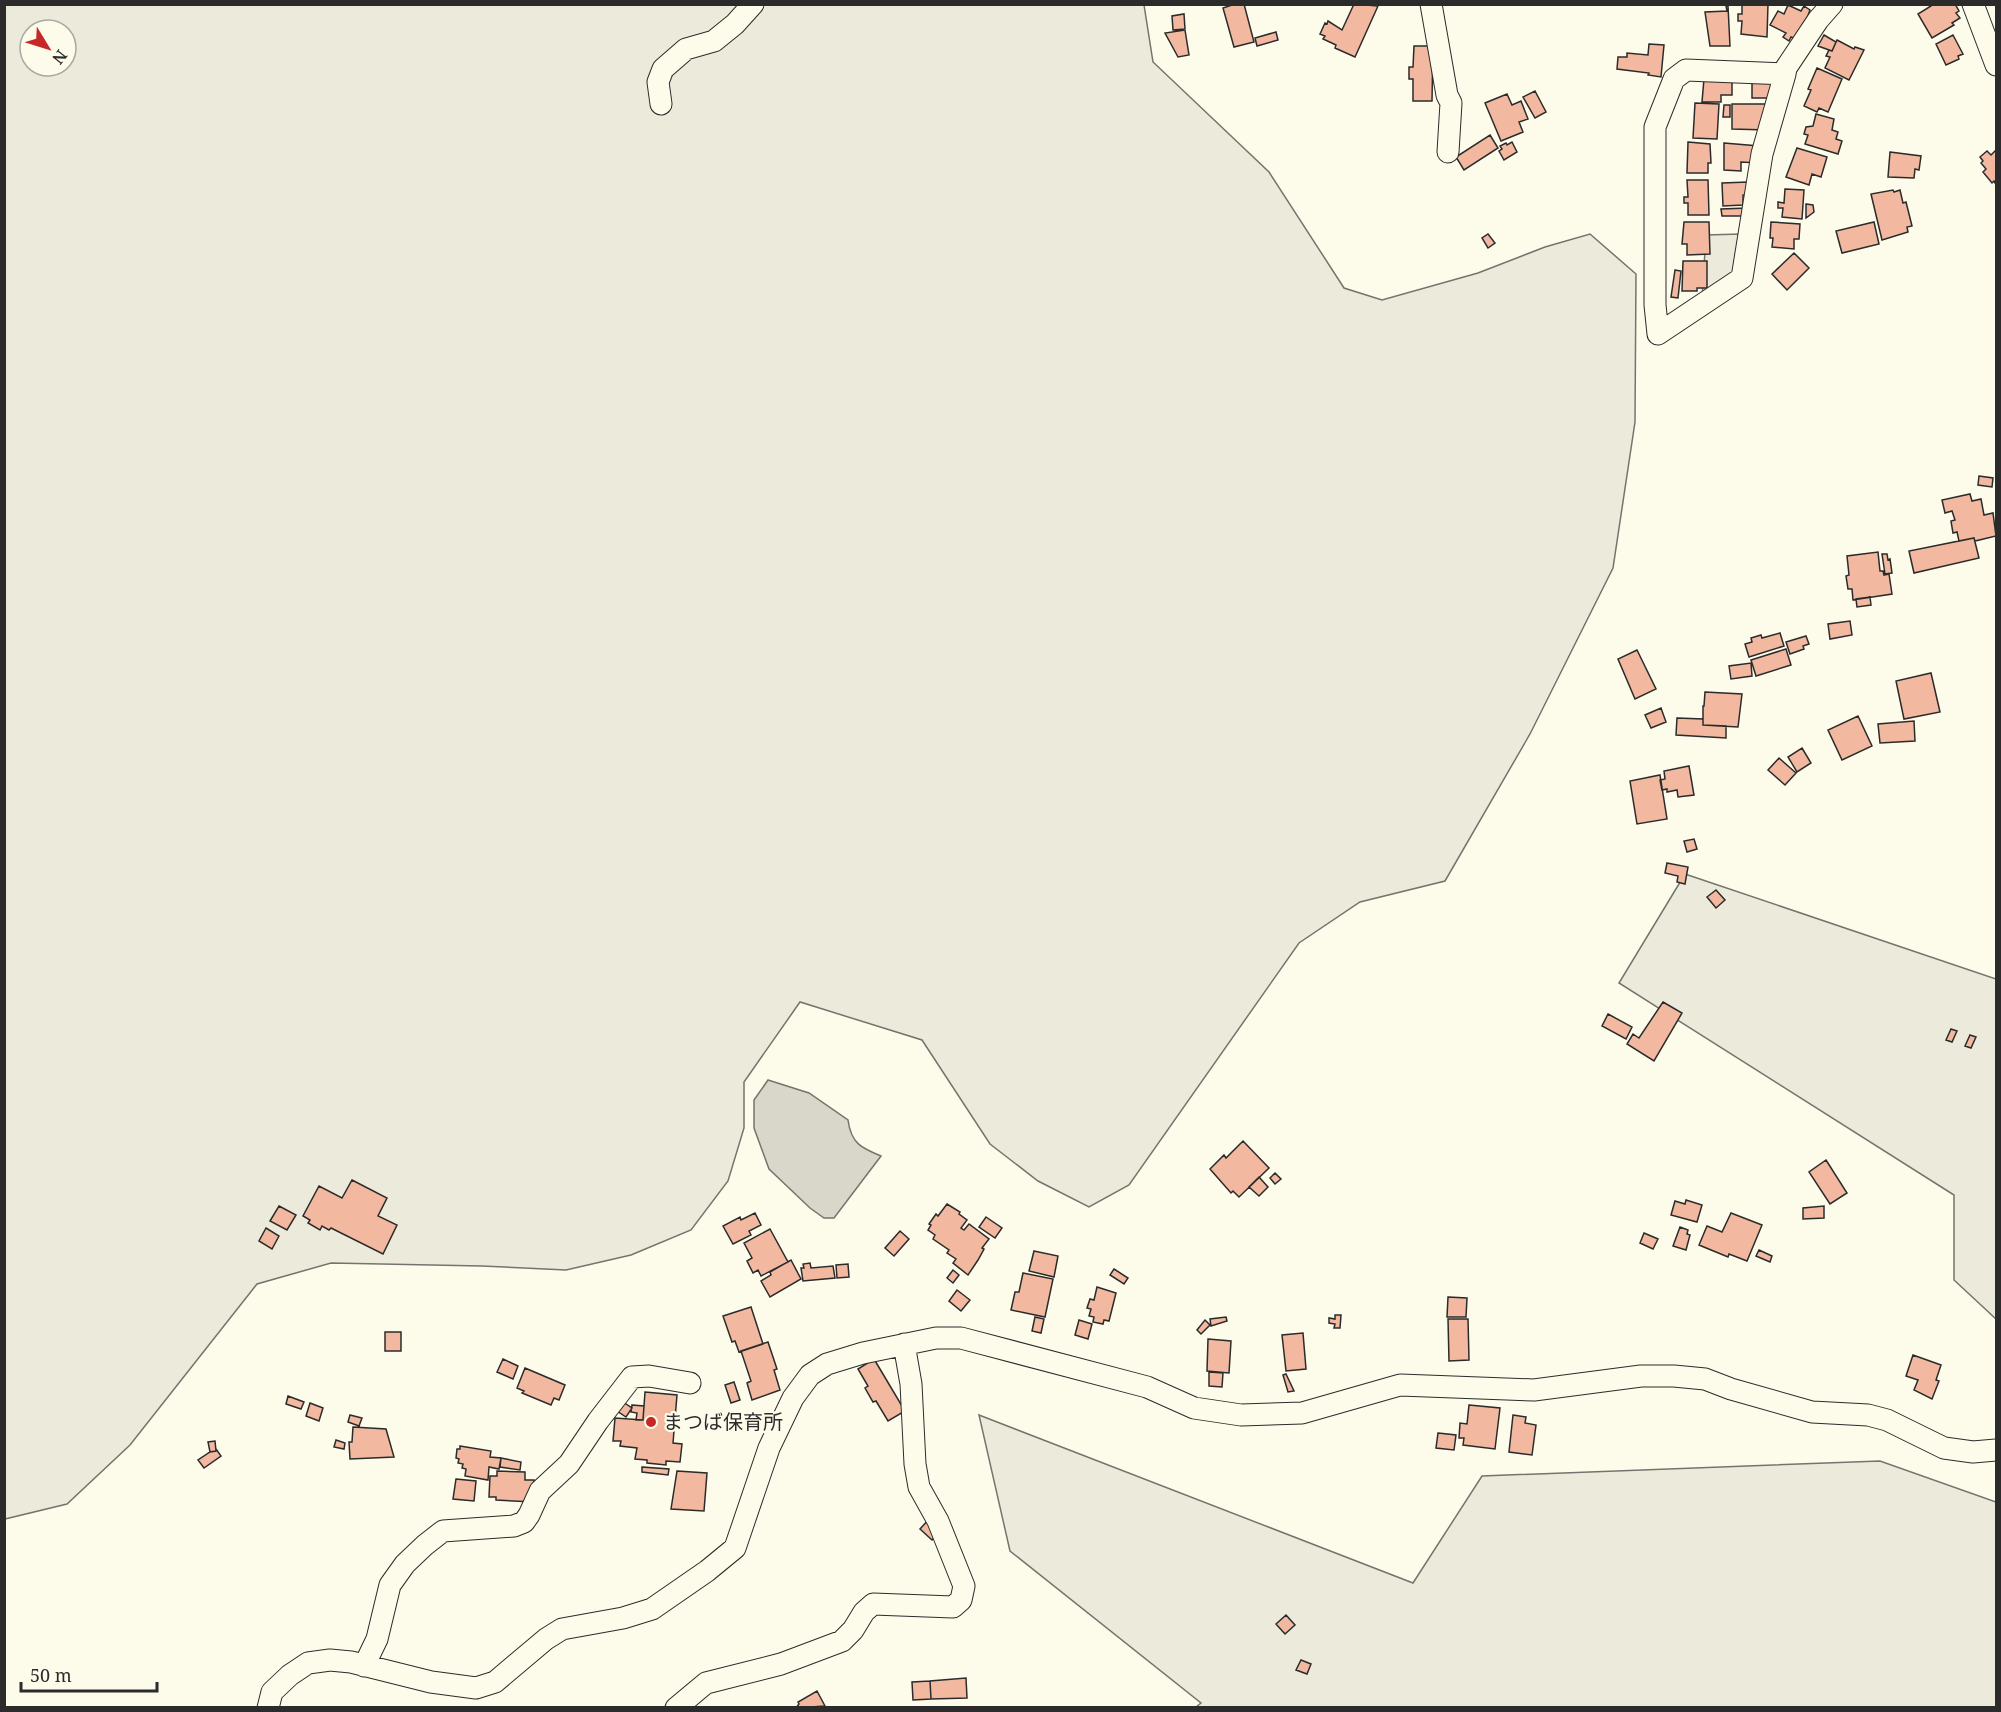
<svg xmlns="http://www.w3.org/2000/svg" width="2001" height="1712" font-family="'Noto Serif','Noto Sans JP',serif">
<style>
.green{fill:#ecebdb;stroke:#74746e;stroke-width:1.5;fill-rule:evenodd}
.water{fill:#d8d7c9;stroke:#74746e;stroke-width:1.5}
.building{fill:#f2b8a0;stroke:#2b2b2b;stroke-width:1.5}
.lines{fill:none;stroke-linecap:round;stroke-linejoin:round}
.minor-casing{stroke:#2b2b2b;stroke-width:23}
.minor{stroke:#fdfbea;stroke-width:21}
.poi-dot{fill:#c62828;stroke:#fdfbea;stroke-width:2}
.labels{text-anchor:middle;stroke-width:4.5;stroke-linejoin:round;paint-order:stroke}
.poi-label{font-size:20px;fill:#2b2b2b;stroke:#fdfbea;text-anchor:start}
</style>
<rect width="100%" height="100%" fill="#fdfbea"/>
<path class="green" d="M4,5h1140l9,57 116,110 75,116 38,12 96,-27 67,-26 45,-13 46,40 -1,148 -22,146 -83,166 -85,147 -85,21 -61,41 -170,242 -40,22 -51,-26 -48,-37 -68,-104 -122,-38 -56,80v46l-16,53 -37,49 -60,25 -65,15 -84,-4 -151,-3 -74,21 -127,161 -63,59 -62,15zM30,30h36v36h-36z
M1741,234l-4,41 -35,24 4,-64z
M1685,874l311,105v340l-42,-39v-85l-335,-212z
M979,1415l434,168 69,-107 398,-15 116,41v205h-800l5,-4 -191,-152z"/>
<path class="water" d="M768,1080l41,13 39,27c3,23 13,28 33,36l-47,62h-10l-14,-10 -41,-39 -15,-41v-28z"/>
<path class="building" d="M1235,4h9l10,38 -20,5 -11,-39z
M1354,4l24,2 -23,51 -20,-9 1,-3 -13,-6 2,-3 -5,-2 5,-11 2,1 1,-3 14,9z
M1742,4h26l-1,33 -26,-3 1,-13h-4v-7h4z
M1934,4h21l4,7 -3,2 4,5 -8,5 2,2 -22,13 -14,-24z
M1788,5l13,6 3,-5 6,4 -11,30 -8,-3 -2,4 -6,-4 3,-4 -16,-8 8,-14 6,3z
M1726,6h2l2,40h-20l-5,-34 22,-1z
M1184,14l1,15 -12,1 -1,-14z
M1185,30l4,25 -11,2 -13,-24z
M1276,32l2,8 -21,6 -2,-8z
M1824,35l12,7 -4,9 -14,-5z
M1953,35l10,19 -5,2 1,3 -13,6 -10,-21z
M1837,40l17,9 1,-2 9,3 -15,30 -24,-12 5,-11 -4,-1 3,-6 3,1z
M1649,44l15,1 -3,32 -13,-2 1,-2 -32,-4 1,-12h9v-4l21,2z
M1414,46h19l-1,55h-19v-22h-4v-12h4z
M1705,67h27v28h-11v7h-19z
M1774,68v30h-22v-16z
M1817,68l25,11 -14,33 -9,-4 -2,4 -13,-6 7,-16 -3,-1z
M1535,91l11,21 -11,6 -12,-21z
M1507,94l5,11 9,-4 7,18 -9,3 4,10 -22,9 -16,-38z
M1695,103l24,1 -2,35 -24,-1z
M1732,104h35v26l-35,-1z
M1724,105h6v12h-7z
M1816,114l18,5 -2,11 6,2 -2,7 6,2 -4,13 -33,-10 3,-9 -4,-1 2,-7 7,-1z
M1490,135l8,13 -34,22 -8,-13z
M1512,142l5,10 -13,8 -5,-9 3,-2 -2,-3 6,-3 1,2z
M1688,142l22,2 1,19h-3v10h-21z
M1724,143l35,3v17l-18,-1v9l-17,-1z
M1797,148l30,9 -6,20 -9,-3 -3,11 -23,-8z
M1996,150v35l-2,-4 -2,2 -9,-11 3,-3 -5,-6 2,-2 -3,-4 7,-6 4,4z
M1890,152l31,4 -2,14 -4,-1 -1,9 -26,-1z
M1687,180h21l1,35h-21v-12h-4v-6h4z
M1748,182v12l-5,1v10l-20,1 -1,-23z
M1785,189l19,1 -2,29 -20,-2 1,-9h-5v-6l6,1z
M1893,190l1,2 6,-2 3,13 3,-1 6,24 -5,1 1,5 -26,8 -11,-46z
M1806,204l7,1 1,7 -8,6z
M1747,208v8h-25l-1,-7z
M1684,222h25l1,32 -23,1v-11h-5z
M1771,222l29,2 -1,15h-5v10l-22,-2 1,-9h-3z
M1874,222l5,22 -37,9 -6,-22z
M1488,234l7,9 -7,5 -6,-10z
M1794,253l15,15 -22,22 -15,-16z
M1683,261h24v27h-10v3h-15z
M1675,270l6,1 -3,27 -7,-1z
M1979,476l14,2 -1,9 -14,-2z
M1970,494l2,7 9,-2 3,16 9,-2 3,23 -21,5 -1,-3 -15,3 -2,-9 -4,1 -2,-12 4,-1 -3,-9 -7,2 -3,-13z
M1974,538l5,20 -65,15 -5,-22z
M1878,552l2,19h3l1,4 5,-1 3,20 -39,6 -1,-11h-4l-2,-13 3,-1 -2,-19z
M1882,554h5l1,6 2,-1 2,14 -7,1z
M1870,597l1,8 -14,2 -1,-8z
M1850,621l2,14 -22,4 -2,-15z
M1780,633l4,13 -35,11 -4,-13 7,-2 -1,-4 10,-3 1,3z
M1806,636l3,8 -6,2 1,3 -14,5 -4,-12z
M1786,649l5,16 -35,11 -5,-16z
M1637,650l19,39 -21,10 -17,-40z
M1751,663l1,13 -21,3 -2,-13z
M1931,673l9,39 -36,7 -8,-38z
M1705,692l37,2 -4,33 -35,-2v-19h1z
M1661,708l5,14 -15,6 -6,-13z
M1858,716l14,30 -30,14 -14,-30z
M1677,718l26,1v6l23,1v12l-50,-3z
M1914,721l1,20 -35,2 -2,-19z
M1802,748l9,15 -14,9 -9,-15z
M1779,758l17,15 -11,12 -17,-15z
M1689,766l5,29 -16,2 -1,-7 -10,2v-3l-5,1 -2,-10 5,-1 -1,-8z
M1660,775l7,44 -30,5 -7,-43z
M1694,839l3,10 -10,3 -3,-11z
M1667,863l21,4 -3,17 -8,-2 1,-6 -13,-3z
M1716,890l9,10 -9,8 -9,-11z
M1663,1002l19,11 -28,48 -27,-17 6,-10 6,4z
M1608,1014l24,13 -6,12 -24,-13z
M1951,1029l6,2 -5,11 -6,-2z
M1970,1035l6,2 -5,11 -6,-2z
M1243,1141l26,27 -30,29 -6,-6 -2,2 -21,-24 14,-14 2,3z
M1826,1160l21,33 -17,11 -21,-32z
M1275,1173l6,6 -6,5 -5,-6z
M1259,1177l9,10 -9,9 -10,-9z
M352,1180l35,18 -9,18 19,9 -14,29 -52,-26 -2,2 -7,-4 -2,4 -12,-7 2,-3 -7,-4 16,-30 23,12z
M1686,1200l16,5 -5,17 -26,-7 4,-14 10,3z
M947,1204l13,8 -1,2 8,6 -6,8 3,2 5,-6 20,15 -7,9 2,1 -6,11 -10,15 -15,-12 3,-4 -9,-6 2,-3 -16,-11 2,-4 -7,-5 3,-5 -2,-1 7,-10 2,2z
M279,1206l17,9 -9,15 -17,-9z
M1824,1206v12l-21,1v-11z
M755,1213l6,12 -12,6 2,4 -18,9 -10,-18 17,-9 1,3z
M1731,1213l31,12 -15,36 -18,-7 -1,3 -29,-12 8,-19 15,6z
M986,1217l16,11 -7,10 -16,-11z
M1680,1227l8,3 -1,4 3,1 -4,15 -13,-4z
M266,1228l13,8 -7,13 -13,-8z
M770,1229l18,33 -27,14 -3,-6 -5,3 -6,-12 5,-3 -8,-15z
M900,1231l9,8 -15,17 -9,-8z
M1644,1233l14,6 -5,10 -13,-6z
M1759,1250l13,6 -2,6 -14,-6z
M1034,1251l24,5 -4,21 -25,-6z
M791,1260l10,19 -31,18 -9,-16 10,-6 -1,-3z
M810,1263l1,5 22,-2 2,12 -32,3 -2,-13h3l-1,-4z
M848,1264l1,13 -12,1 -1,-13z
M1114,1269l14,9 -4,6 -14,-9z
M953,1270l6,5 -6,8 -6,-5z
M1023,1273l30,6 -8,38 -34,-7 4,-18h4z
M1097,1287l19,6 -7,28 -5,-1 -1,4 -10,-2 1,-5 -5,-1 2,-7 -4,-1 3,-9 4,1z
M957,1290l13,10 -9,11 -12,-10z
M1448,1297l19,1 -1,19h-19z
M751,1307l12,37 -24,8 -4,-11 -3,1 -9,-26z
M1335,1315h6l-1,13h-6l1,-4 -6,-1v-5l6,1z
M1035,1317l9,2 -3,14 -9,-2z
M1226,1317l1,4 -16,5 -1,-7z
M1448,1319h20l1,41 -20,1z
M1079,1320l13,4 -4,15 -13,-4z
M1205,1320l5,5 -9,9 -4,-4z
M385,1332h16v19h-16z
M1303,1333l3,36 -20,2 -4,-36z
M1208,1339l23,2 -2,32 -22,-2z
M768,1342l9,27 -3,1 6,20 -28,10 -5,-17 4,-2 -10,-30z
M1913,1355l28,10 -5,15 3,1 -7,18 -18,-9 4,-10 -12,-4z
M503,1359l15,7 -5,13 -16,-7z
M874,1359l31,52 -17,10 -12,-20 -3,1 -8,-14 3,-2 -10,-17z
M525,1368l40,17 -6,15 -5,-2 -3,7 -29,-12 2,-2 -7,-3z
M1209,1372l14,1 -1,14 -13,-1z
M1286,1374l8,17 -6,1 -5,-17z
M734,1382l6,18 -9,3 -6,-18z
M645,1392l32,3 -4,48 9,1 -2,18 -14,-1v4l-19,-2v-3l-12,-1 2,-11 -17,-2 1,-5h-8l2,-23 28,2z
M288,1396l16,6 -3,7 -15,-5z
M623,1402l9,6 -6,9 -9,-6z
M310,1403l13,5 -4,13 -13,-5z
M632,1405l12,1 -1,14h-7l1,-7 -6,-1z
M1469,1405l31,3 -5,41 -32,-4 1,-7h-5l1,-15 7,1z
M350,1415l12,3 -3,8 -11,-4z
M1513,1415l13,2 -1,6 11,2 -4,30 -23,-3z
M353,1427l33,2 8,28 -44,2 -1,-17h3z
M1438,1433l18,2 -2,15 -18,-2z
M336,1440l9,3 -1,6 -10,-2z
M215,1441l1,10 -6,1 -2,-10z
M460,1446l31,5 -1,6 11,1 -2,11 -10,-2 -1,13 -23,-4 1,-7 -4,-1 1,-4 -5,-1 1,-4 -3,-1 1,-9h3z
M216,1449l5,7 -17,12 -6,-8 12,-8 6,-1z
M501,1458l20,4 -1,8 -20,-3z
M642,1467l27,2 -1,6 -26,-3z
M497,1471l28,1v8h9l-1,22 -37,-2v-3h-7l1,-21h7z
M677,1471l30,2 -3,38 -33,-2z
M456,1479l20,2 -2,20 -21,-2z
M930,1518l12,11 -10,11 -12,-11z
M1286,1615l9,10 -10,9 -9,-10z
M1301,1660l10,4 -4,10 -11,-4z
M966,1678l1,20 -36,1 -1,-18z
M930,1681l1,18 -18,1 -1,-18z
M817,1691l8,15 -29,2 3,-4 -1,-2z"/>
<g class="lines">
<defs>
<path id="minor" d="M1431,4l16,91 4,8 -3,49
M1973,4l23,61
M1785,74l-99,-4 -12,9 -19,48v178l3,29 84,-56 20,-124 23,-80 1,-6 32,-48 14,-16
M661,104l-3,-22 5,-13 23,-20 28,-8 21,-17 18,-20
M364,1666l13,-27 13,-54 15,-21 20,-19 18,-14 71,-5 10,-4 5,-7 11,-24 29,-27 29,-43 34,-44 17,-1 41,7
M268,1708l4,-16 18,-17 18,-12 22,-3 21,2 80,20 45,6 19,-6 51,-43 16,-10 61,-11 29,-9 55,-38 28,-23 34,-100 24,-50 17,-23 17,-11 36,-11 73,-15h25l186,49 47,21 47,7 61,-2 98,-28 134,5 107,-14h33l31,3 26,10 81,23 56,3 19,5 57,28 29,4 23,-2
M676,1708l30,-25 75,-19 61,-23 11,-11 11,-18 9,-8 80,3 8,-7 3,-14 -26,-65 -19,-34 -4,-23 -4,-80 -7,-40"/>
</defs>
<use href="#minor" class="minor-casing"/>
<use href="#minor" class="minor"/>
</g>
<circle class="poi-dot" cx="651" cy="1422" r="6"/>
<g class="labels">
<g class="poi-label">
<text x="663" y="1429">まつば保育所</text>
</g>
</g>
<rect width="2001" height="1712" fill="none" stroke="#2b2b2b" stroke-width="12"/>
<g transform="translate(48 48) rotate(128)"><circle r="28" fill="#fdfbea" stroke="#a9a89e" stroke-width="1.5"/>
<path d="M0-4.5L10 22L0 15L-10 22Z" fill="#c62828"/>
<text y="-9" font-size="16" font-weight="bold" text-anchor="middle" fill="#2b2b2b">N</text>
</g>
<path d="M21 1682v9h136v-9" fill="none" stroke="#2b2b2b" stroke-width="3"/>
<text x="30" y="1682" font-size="18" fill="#2b2b2b" stroke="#fdfbea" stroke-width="4.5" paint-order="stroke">50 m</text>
</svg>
